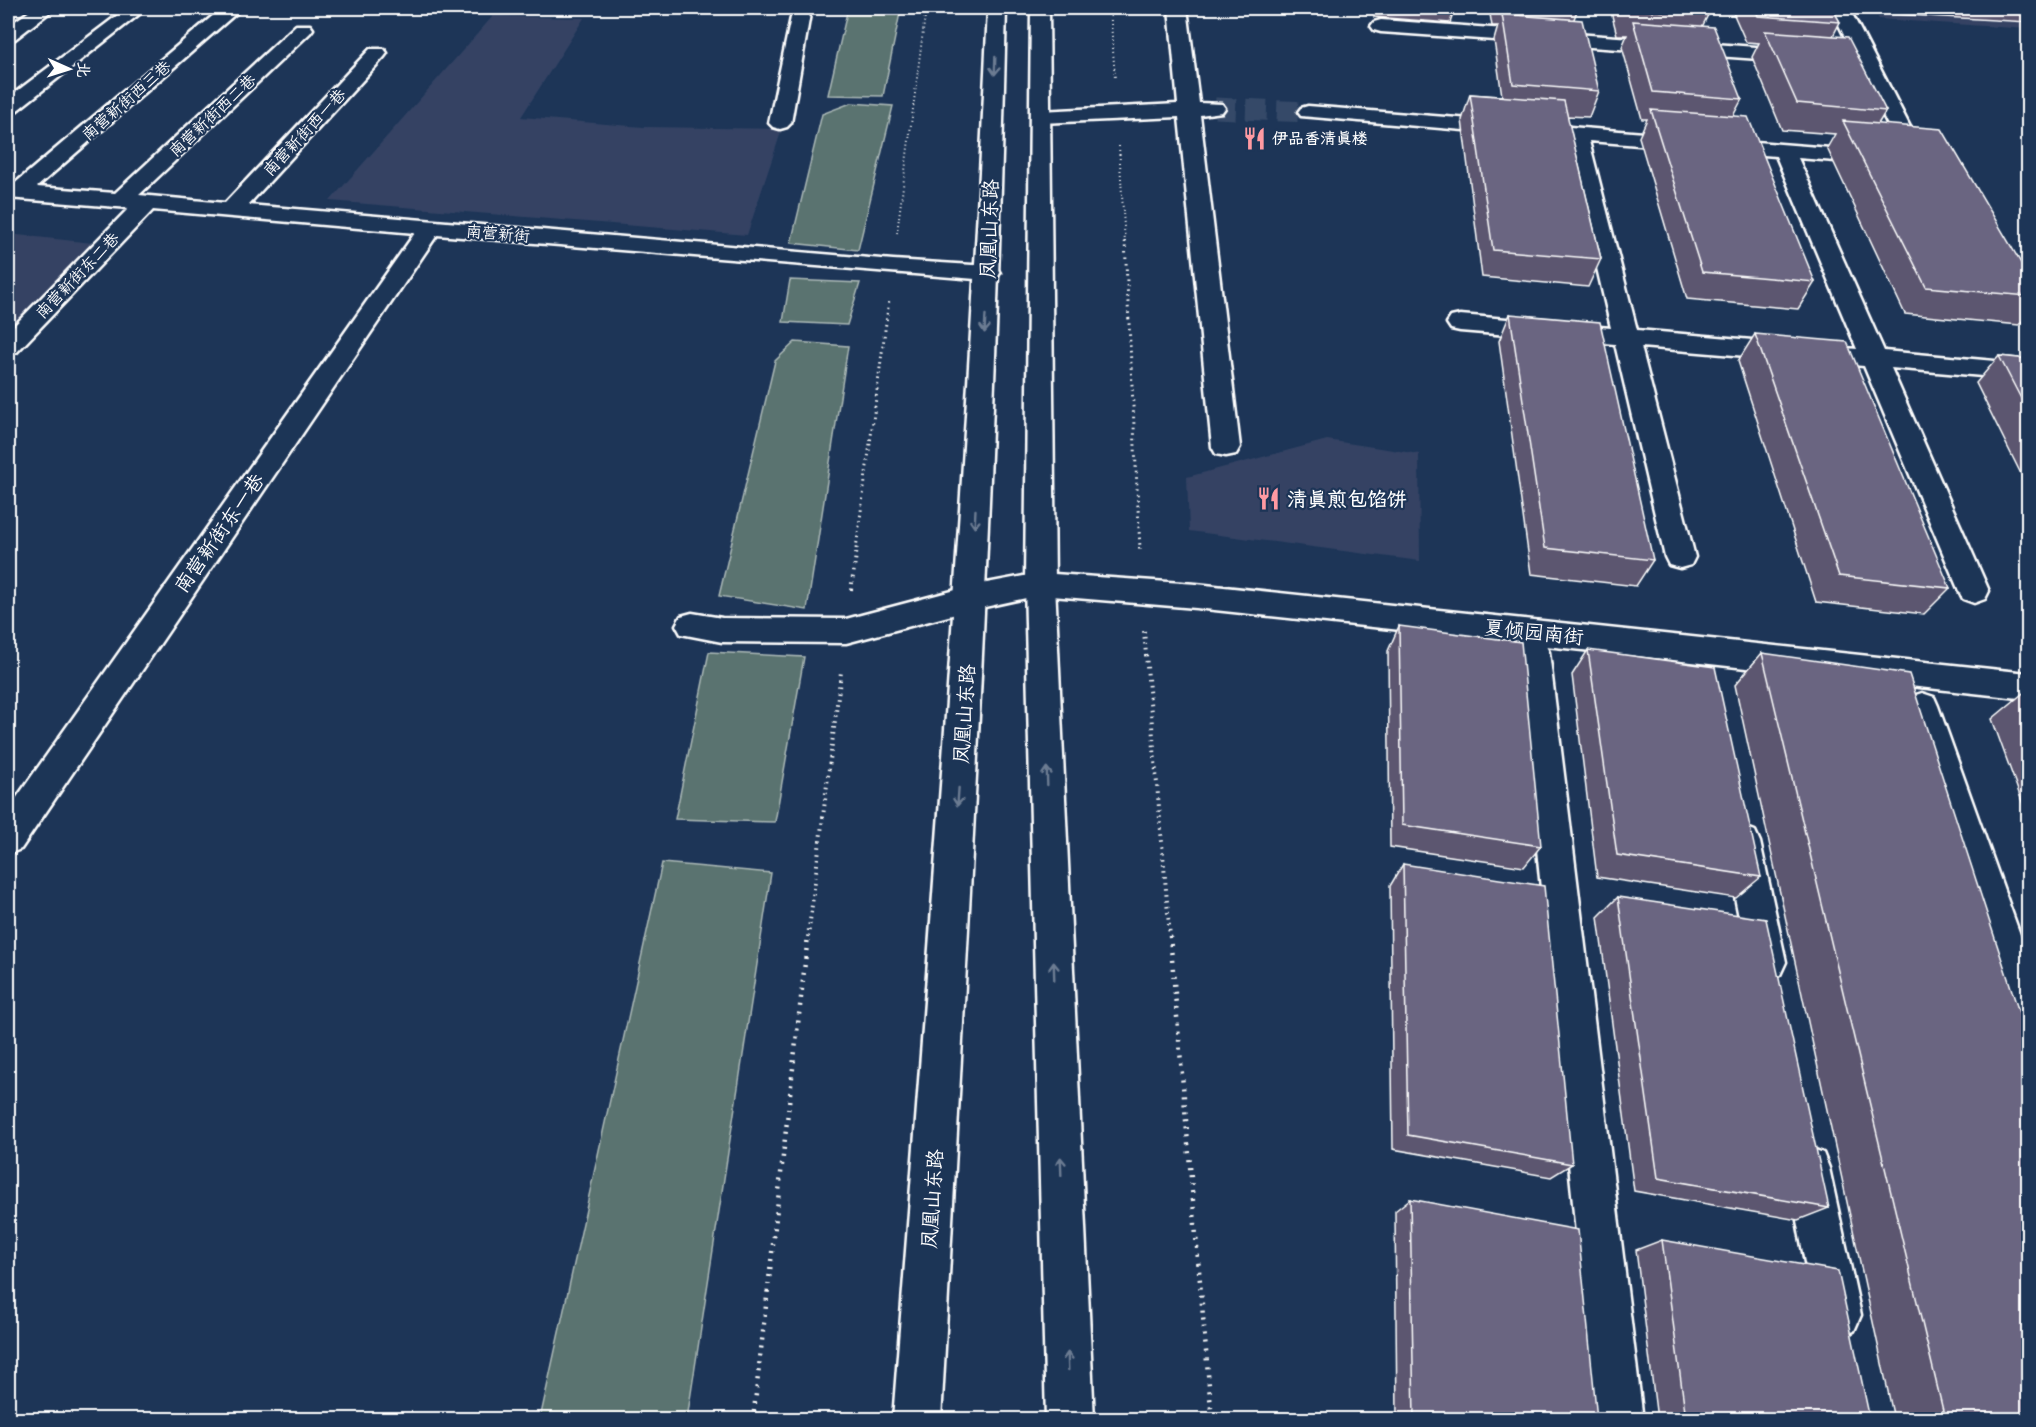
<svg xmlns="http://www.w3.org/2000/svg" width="2036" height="1427" font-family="'Comic Neue','LXGW WenKai TC',sans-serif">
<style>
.built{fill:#344364}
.green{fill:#5a736f;stroke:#acb9b7;stroke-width:1.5}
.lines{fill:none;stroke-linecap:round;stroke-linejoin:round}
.minor-tunnel{stroke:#344968;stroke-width:21;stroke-dasharray:21 10;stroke-linecap:butt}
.minor-casing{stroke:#fff;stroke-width:5}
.major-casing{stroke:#fff;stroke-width:5}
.path-far3{stroke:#fff;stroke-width:2;stroke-dasharray:1 3;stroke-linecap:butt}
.path-far2{stroke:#fff;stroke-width:3;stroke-dasharray:1.5 4;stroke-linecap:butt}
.path-far1{stroke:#fff;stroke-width:4;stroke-dasharray:1.5 4.5;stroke-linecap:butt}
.path{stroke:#fff;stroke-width:4.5;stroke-dasharray:2 6;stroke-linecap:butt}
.minor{fill:#1d3557;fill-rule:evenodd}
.major{fill:#1d3557;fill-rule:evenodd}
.wall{fill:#5b576f;stroke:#fff;stroke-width:1.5}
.building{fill:#6a6581;stroke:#fff;stroke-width:1.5}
.oneway{stroke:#6c7c92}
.labels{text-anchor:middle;stroke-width:4.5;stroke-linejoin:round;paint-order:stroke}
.far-street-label{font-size:16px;fill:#fff;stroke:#1d3557}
.far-poi-label{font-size:16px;font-weight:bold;fill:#fff;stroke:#1d3557;text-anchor:start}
.street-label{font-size:20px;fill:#fff;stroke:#1d3557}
.poi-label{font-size:20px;font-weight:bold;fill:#fff;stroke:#1d3557;text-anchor:start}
</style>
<rect width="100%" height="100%" fill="#1d3557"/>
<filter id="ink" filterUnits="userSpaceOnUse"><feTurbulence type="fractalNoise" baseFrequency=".0167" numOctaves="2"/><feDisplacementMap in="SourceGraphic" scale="12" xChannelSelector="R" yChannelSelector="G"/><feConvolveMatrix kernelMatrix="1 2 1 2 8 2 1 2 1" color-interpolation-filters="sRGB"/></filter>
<g filter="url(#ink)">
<path class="built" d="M1872,8h156v21l-149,-10z
M493,16l91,2 -63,99 122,10 139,2 -35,106 -417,-34z
M8,234l85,9 -85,88z
M1327,440l92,14 1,107 -231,-30 -2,-54z"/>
<path class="green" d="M848,8h53l-18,88 -55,-1z
M851,103l42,3 -35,144 -67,-7 31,-129z
M790,280l70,3 -13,42 -64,-3z
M795,342l53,4 -41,264 -88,-14 56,-235z
M709,652l95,5 -29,165 -100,-3z
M662,863l109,10 -84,546h-147z"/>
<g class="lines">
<path class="minor-tunnel" d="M1215,108l93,4"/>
<defs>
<path id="minor" d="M34,8h21l-40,31 -7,2v-15z
M127,8h20l-132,104 -7,2v-16z
M222,8h20l-205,179 78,6 181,-168h14l3,4 -3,4 -171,162 86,8 145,-154h14l3,4 -3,4 -136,148 645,55 95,6 9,2 3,5 -3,5 -9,2 -551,-45 -416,614 -13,5v-44l407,-577 -262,-23 -136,142 -9,2v-22l121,-124 -121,-10v-14l5,1z
M793,8h18l-20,115 -4,4 -7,2 -7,-2 -4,-4z
M1169,8h18l12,95 23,1 3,4 -3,4 -22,3 40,332 -4,7 -10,2 -10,-2 -4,-7 -33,-330 -139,6 -7,-2 -3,-4 3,-4 7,-2 138,-7z
M1831,8h18l78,152 -3,5 -8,2 -8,-2 -3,-5 -46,-94 -478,-34 -7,-2 -3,-4 3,-4 7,-2 472,34z
M1308,106l573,46 3,5 -3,5 -8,2 -75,-6 86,193 144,13v16l-137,-12 98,223 -4,8 -11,4 -11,-4 -4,-8 -95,-225 -223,-19 54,210 -4,8 -11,3 -11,-3 -4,-8 -50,-213 -155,-13 -9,-2 -4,-6 4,-6 9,-2 151,13 -44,-189 -266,-23 -3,-4 3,-4zM1589,141l187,15 81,193 -220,-19z
M1040,573l156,11 832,89v26l-482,-53 3,6 94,768h-48l-78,-768 5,-9 -326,-35 -156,-13 -69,15 -125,33 -124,-1 -41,-8 -5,-9 5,-9 11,-3 30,5 124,1 125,-33z
M1922,693l12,4 4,9 90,251v72l-14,-6 -6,-13 -102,-304 4,-9z
M1742,826l13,5 5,11 26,120 -6,13 -13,5 -13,-5 -6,-13 -24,-120 5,-11z
M1808,1147l15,6 6,15 32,147 -7,16 -16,7 -16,-7 -7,-16 -28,-147 6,-15z"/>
<path id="major" d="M988,8h18c-11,471 -39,941 -65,1412h-48c36,-471 74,-941 95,-1412z
M1031,8h18l6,576 39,836h-48l-21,-836z"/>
</defs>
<use href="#minor" class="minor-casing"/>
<use href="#major" class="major-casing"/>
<path class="path-far3" d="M1110,8l5,70
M1119,146l6,97
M897,233l29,-225"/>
<path class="path-far2" d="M1125,241l15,308
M856,549l33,-249"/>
<path class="path-far1" d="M1140,548v4
M851,590l6,-42
M1144,631l26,306
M808,937l33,-265"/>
<path class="path" d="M1170,936l42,484
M753,1420l55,-484"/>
<use href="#minor" class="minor"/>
<use href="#major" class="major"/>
</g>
<path class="wall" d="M1374,8h81l-5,15 -76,-6z
M1489,8h89l-4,11 25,72 -10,26 -22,-1 34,143 -13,28 -106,-10 -20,-157 8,-26 32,2 -8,-56 4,-14h-6z
M1610,8h95l3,7 -6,12 40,72 -9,17 82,166 -17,27 -111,-10 -48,-162 8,-18h-5l-20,-72 5,-12h-10z
M1731,8h101l8,14 -7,14 53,75 -8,13 150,151v39l-9,11 -114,-11 -78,-166 8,-14 -53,-4 -30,-73 7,-14 -13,-1z
M1889,8h139v14l-135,-8z
M1510,314l143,246 -17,26 -105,-12 -32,-233z
M1755,334l195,254 -26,26 -108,-12 -78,-241z
M1999,356l29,3v129l-52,-105z
M1399,626l142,220 -17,21 -134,-20 -2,-196z
M1588,650l173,227 -25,21 -139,-21 -25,-202z
M1762,653l266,766h-134l-159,-734z
M2028,689v129l-36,-99z
M1403,864l169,300 -21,13 -158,-28 -3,-263z
M1618,897l211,311 -31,12 -164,-29 -36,-274z
M1410,1199l187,220h-200l-2,-208z
M1662,1240l208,179h-213l-21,-169z"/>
<path class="building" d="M1627,8h78l3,7 -80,-6z
M1755,8h77l8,14 -82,-6z
M1943,8h85v5z
M1502,14l80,6 17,71 -86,-7z
M1633,21l81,6 28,72 -89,-7z
M1765,31l83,6 38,74 -89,-8z
M1470,94l94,7 37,158 -108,-9z
M1651,110l97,7 67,165 -113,-10z
M1843,121l99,8 86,146v21l-102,-9z
M1510,314l90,8 53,238 -108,-12z
M1755,334l92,8 103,246 -111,-12z
M1999,356l29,3v53z
M1399,626l122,16 20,204 -139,-21z
M1588,650l127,17 46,210 -144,-22z
M1762,653l147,21 119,366v379h-83z
M1403,864l141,22 28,278 -164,-29z
M1618,897l148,22 63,289 -171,-30z
M1410,1199l168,31 19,189h-183z
M1662,1240l176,31 32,148h-184z"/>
<defs><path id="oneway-shaft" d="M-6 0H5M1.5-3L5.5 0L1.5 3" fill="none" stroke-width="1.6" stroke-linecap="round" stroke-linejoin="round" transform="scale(1.5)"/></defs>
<g class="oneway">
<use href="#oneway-shaft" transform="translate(995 66) rotate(92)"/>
<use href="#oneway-shaft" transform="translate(985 324) rotate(93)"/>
<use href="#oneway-shaft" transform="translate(975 519) rotate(93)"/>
<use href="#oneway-shaft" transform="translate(1047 776) rotate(-92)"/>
<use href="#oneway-shaft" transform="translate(958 797) rotate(94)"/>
<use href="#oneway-shaft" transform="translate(1054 971) rotate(-92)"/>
<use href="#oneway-shaft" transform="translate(1061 1166) rotate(-92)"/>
<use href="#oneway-shaft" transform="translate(1068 1361) rotate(-92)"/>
</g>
</g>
<defs>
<symbol id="restaurant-bare" viewBox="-9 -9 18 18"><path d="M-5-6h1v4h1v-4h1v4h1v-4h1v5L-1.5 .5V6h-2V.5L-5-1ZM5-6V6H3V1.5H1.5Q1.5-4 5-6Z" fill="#ff9aa2" stroke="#1d3557" stroke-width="2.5" paint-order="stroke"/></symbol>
</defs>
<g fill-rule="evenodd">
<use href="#restaurant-bare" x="1238" y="122" width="33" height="33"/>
<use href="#restaurant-bare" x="1252" y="482" width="33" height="33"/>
</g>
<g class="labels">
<g class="far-street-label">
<text transform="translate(126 100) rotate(-41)" y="6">南营新街西三巷</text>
<text transform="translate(212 115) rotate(-43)" y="6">南营新街西二巷</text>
<text transform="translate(304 132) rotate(-47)" y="6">南营新街西一巷</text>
<text transform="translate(498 233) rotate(5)" y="6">南营新街</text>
<text transform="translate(77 275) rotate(-46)" y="6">南营新街东二巷</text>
</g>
<g class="far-poi-label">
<text x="1272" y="144">伊品香清真楼</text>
</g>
<g class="street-label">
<text transform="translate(989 229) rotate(-88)" y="7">凤凰山东路</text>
<text transform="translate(219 533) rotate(-55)" y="7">南营新街东一巷</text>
<text transform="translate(1534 632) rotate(6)" y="7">夏倾园南街</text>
<text transform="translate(964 714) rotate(-86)" y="7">凤凰山东路</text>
<text transform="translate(932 1199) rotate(-86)" y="7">凤凰山东路</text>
</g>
<g class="poi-label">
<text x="1287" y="506">清真煎包馅饼</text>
</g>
</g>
<rect width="2036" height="1427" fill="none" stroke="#1d3557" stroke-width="30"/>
<rect x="15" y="15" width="2006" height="1397" fill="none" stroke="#fff" stroke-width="2" filter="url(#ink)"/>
<g transform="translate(69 69) rotate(93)" stroke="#1d3557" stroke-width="4.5" paint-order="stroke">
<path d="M0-4.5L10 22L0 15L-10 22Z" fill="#ffffff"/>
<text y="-9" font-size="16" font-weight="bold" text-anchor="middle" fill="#ffffff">北</text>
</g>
</svg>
